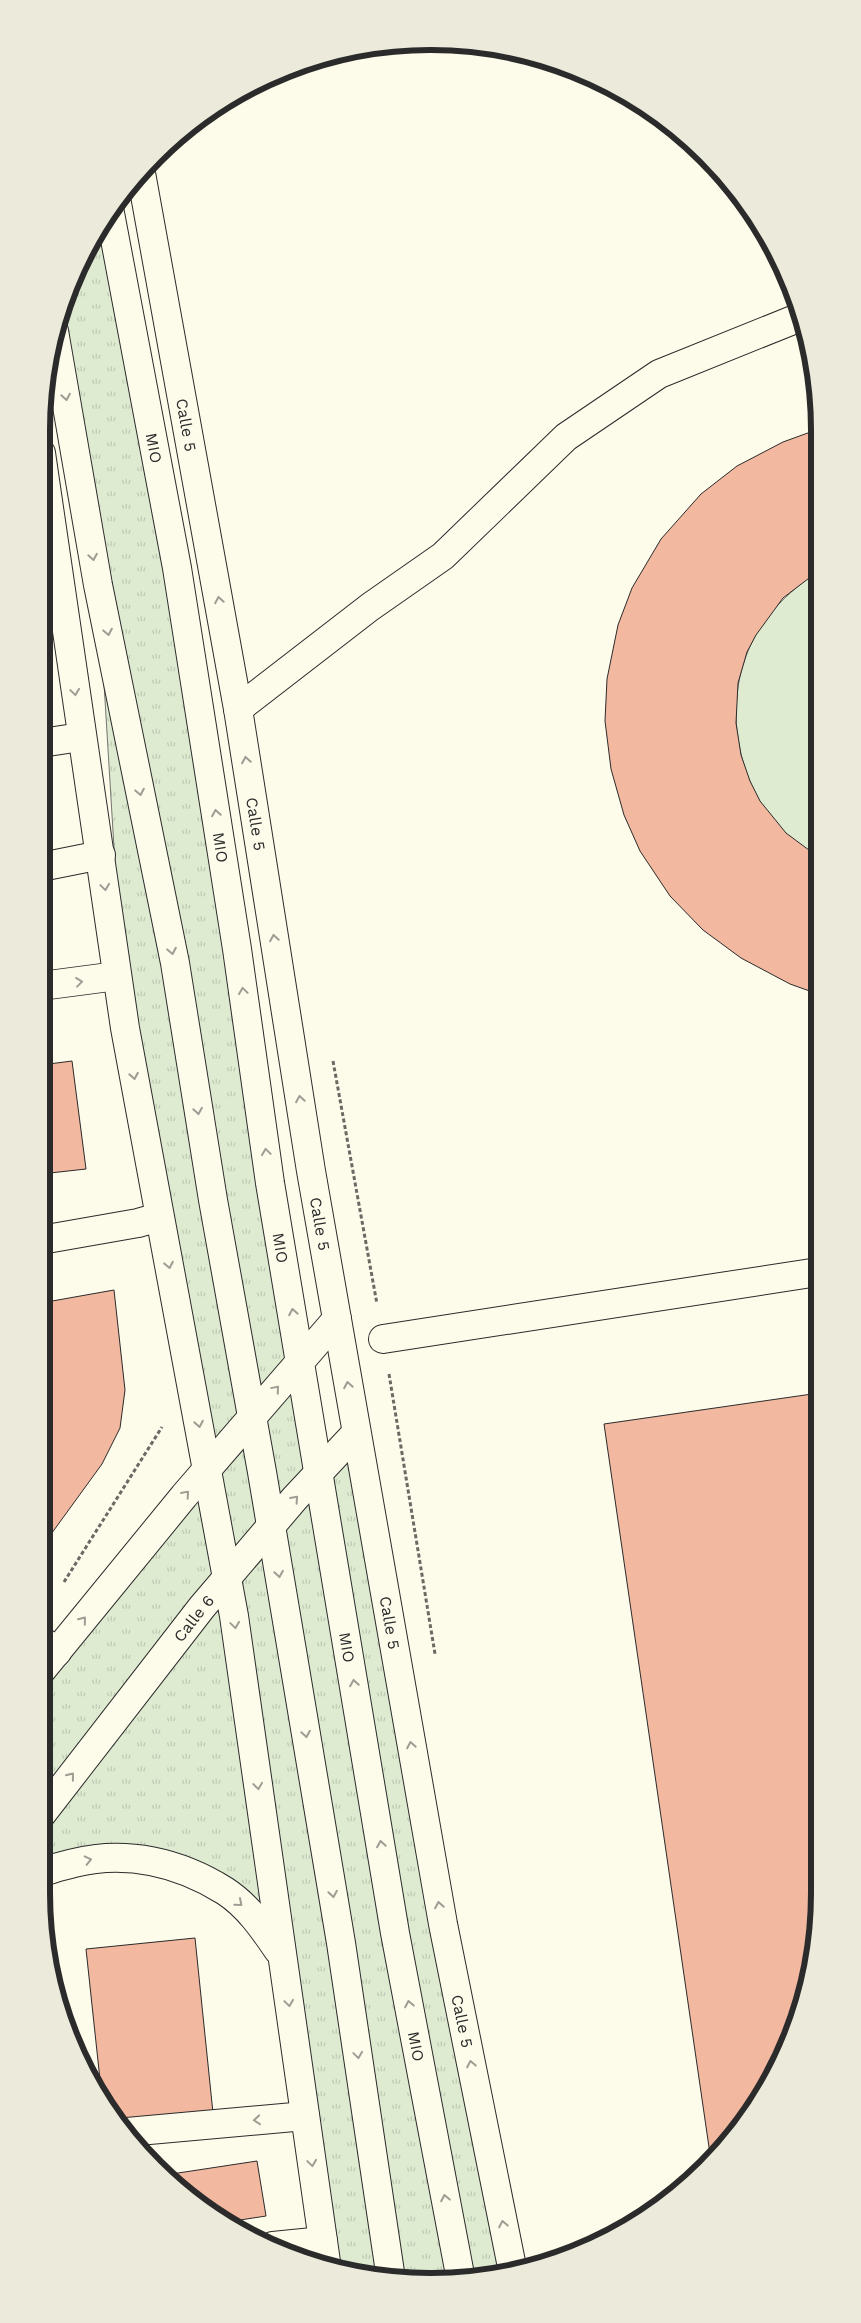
<svg xmlns="http://www.w3.org/2000/svg" width="861" height="2323" font-family="'Work Sans',sans-serif">
<style>
.grass{fill:url(#grass-tufts);stroke:#74746e}
.pitch{fill:#deebd1;stroke:#74746e}
.building{fill:#f2b8a0;stroke:#2b2b2b}
.lines{fill:none;stroke-linecap:round;stroke-linejoin:round}
.minor-casing{stroke:#2b2b2b;stroke-width:30}
.major-casing{stroke:#2b2b2b;stroke-width:30}
.path{stroke:#6a6964;stroke-width:3;stroke-dasharray:4 2.5;stroke-linecap:butt}
.minor{stroke:#fdfbea;stroke-width:28}
.major{stroke:#fdfbea;stroke-width:28}
.oneway{stroke:#9e9d94}
.labels{text-anchor:middle;stroke-width:4;stroke-linejoin:round;paint-order:stroke}
.street-label{font-size:16px;fill:#2b2b2b;stroke:#fdfbea}
.rim{fill:none;stroke:#2b2b2b;stroke-width:6}
</style>
<defs>
<pattern id="grass-tufts" width="24" height="20" patternUnits="userSpaceOnUse" patternTransform="scale(1.25)"><rect width="24" height="20" fill="#deebd1"/><path d="M3 7l-1-3M5 7V3M7 7l1-3M15 17l-1-3M17 17v-4M19 17l1-3" fill="none" stroke="#bfcab4"/></pattern>
</defs>
<rect width="100%" height="100%" fill="#fdfbea"/>
<path class="grass" d="M110,213l209,1259 37,-39 157,839 -57,9 -76,-3 -54,-16 -45,-308 -24,-35 -113,-61 -103,15v-202l166,-201 -82,-442 -27,-443 -44,-255 27,-71z"/>
<path class="pitch" d="M817,572v284c-71,-36 -99,-133 -69,-205 13,-33 40,-59 69,-79z"/>
<path class="building" d="M816,430l1,142 -34,26 -27,37 -9,17 -9,31 -2,40 5,32 9,26 10,20 26,32 31,23 1,138 -28,-10 -49,-26 -38,-28 -33,-34 -30,-45 -16,-36 -13,-46 -6,-48 2,-42 11,-54 14,-37 29,-49 40,-45 36,-28 46,-24z
M72,1061l14,108 -45,5v-109z
M114,1290l11,100 -5,38 -18,36 -61,84v-245z
M819,1393l1,499 -13,101 -53,116 -43,52 -107,-737z
M195,1938l18,175 -92,10 -20,-34 -15,-140z
M257,2161l9,55 -39,6 -34,-21 -28,-26z"/>
<g class="lines">
<defs>
<g id="minor">
<path id="s1" d="M110,213l67,355 60,381 33,234 125,750 66,347"/>
<path d="M54,331l44,254 77,378 38,237 49,272 79,471 50,336"/>
<path d="M41,596l19,-4"/>
<path d="M238,709l132,-102 73,-51 123,-119 93,-63 139,-56"/>
<path d="M41,743l40,-6"/>
<path d="M41,867l60,-12"/>
<path d="M41,986l76,-10"/>
<path d="M41,1240l97,-17 21,-6"/>
<path d="M383,1339l435,-67"/>
<path d="M41,1640l16,12"/>
<path d="M127,2132l178,-16"/>
<path d="M273,2246l50,-5"/>
</g>
<g id="major">
<path id="s2" d="M141,173l97,536 73,462 132,753 70,348"/>
<path d="M41,453l84,575 109,588 92,646"/>
<path d="M41,1671l143,-175 153,-177"/>
<path id="s3" d="M41,1815l161,-208 93,-109 61,-65"/>
<path d="M41,1873c11,-5 22,-7 33,-10 52,-13 105,-1 151,28 23,15 38,37 53,59"/>
</g>
</defs>
<use href="#minor" class="minor-casing"/>
<use href="#major" class="major-casing"/>
<path class="path" d="M169,143l2,9
M333,1061l44,243
M389,1374l46,280
M64,1582l98,-155"/>
<use href="#minor" class="minor"/>
<use href="#major" class="major"/>
</g>
<defs><path id="oneway-chevron" d="M-2-3.5L2.5 0L-2 3.5" fill="none" stroke-width="1.6" stroke-linecap="round" stroke-linejoin="round" transform="scale(1.25)"/></defs>
<g class="oneway">
<use href="#oneway-chevron" transform="translate(66 397) rotate(80)"/>
<use href="#oneway-chevron" transform="translate(93 557) rotate(80)"/>
<use href="#oneway-chevron" transform="translate(219 600) rotate(-100)"/>
<use href="#oneway-chevron" transform="translate(108 632) rotate(79)"/>
<use href="#oneway-chevron" transform="translate(75 692) rotate(82)"/>
<use href="#oneway-chevron" transform="translate(246 760) rotate(-99)"/>
<use href="#oneway-chevron" transform="translate(140 792) rotate(79)"/>
<use href="#oneway-chevron" transform="translate(216 813) rotate(-99)"/>
<use href="#oneway-chevron" transform="translate(105 887) rotate(82)"/>
<use href="#oneway-chevron" transform="translate(274 938) rotate(-99)"/>
<use href="#oneway-chevron" transform="translate(172 951) rotate(79)"/>
<use href="#oneway-chevron" transform="translate(79 982) rotate(-7)"/>
<use href="#oneway-chevron" transform="translate(243 991) rotate(-98)"/>
<use href="#oneway-chevron" transform="translate(134 1076) rotate(80)"/>
<use href="#oneway-chevron" transform="translate(300 1099) rotate(-99)"/>
<use href="#oneway-chevron" transform="translate(198 1111) rotate(81)"/>
<use href="#oneway-chevron" transform="translate(266 1152) rotate(-98)"/>
<use href="#oneway-chevron" transform="translate(169 1265) rotate(79)"/>
<use href="#oneway-chevron" transform="translate(293 1312) rotate(-100)"/>
<use href="#oneway-chevron" transform="translate(348 1385) rotate(-100)"/>
<use href="#oneway-chevron" transform="translate(276 1389) rotate(-50)"/>
<use href="#oneway-chevron" transform="translate(199 1424) rotate(80)"/>
<use href="#oneway-chevron" transform="translate(186 1494) rotate(-49)"/>
<use href="#oneway-chevron" transform="translate(295 1499) rotate(-48)"/>
<use href="#oneway-chevron" transform="translate(279 1574) rotate(81)"/>
<use href="#oneway-chevron" transform="translate(83 1620) rotate(-51)"/>
<use href="#oneway-chevron" transform="translate(235 1625) rotate(82)"/>
<use href="#oneway-chevron" transform="translate(354 1683) rotate(-99)"/>
<use href="#oneway-chevron" transform="translate(306 1734) rotate(81)"/>
<use href="#oneway-chevron" transform="translate(411 1745) rotate(-100)"/>
<use href="#oneway-chevron" transform="translate(71 1776) rotate(-52)"/>
<use href="#oneway-chevron" transform="translate(258 1786) rotate(82)"/>
<use href="#oneway-chevron" transform="translate(381 1844) rotate(-99)"/>
<use href="#oneway-chevron" transform="translate(88 1860) rotate(-13)"/>
<use href="#oneway-chevron" transform="translate(333 1894) rotate(81)"/>
<use href="#oneway-chevron" transform="translate(239 1903) rotate(41)"/>
<use href="#oneway-chevron" transform="translate(439 1905) rotate(-100)"/>
<use href="#oneway-chevron" transform="translate(289 2003) rotate(82)"/>
<use href="#oneway-chevron" transform="translate(409 2004) rotate(-101)"/>
<use href="#oneway-chevron" transform="translate(358 2055) rotate(82)"/>
<use href="#oneway-chevron" transform="translate(471 2064) rotate(-101)"/>
<use href="#oneway-chevron" transform="translate(257 2120) rotate(175)"/>
<use href="#oneway-chevron" transform="translate(312 2163) rotate(82)"/>
<use href="#oneway-chevron" transform="translate(445 2198) rotate(-101)"/>
<use href="#oneway-chevron" transform="translate(503 2224) rotate(-101)"/>
</g>
<g class="labels">
<g class="street-label">
<text dy="6" stroke="none"><textPath href="#s2" startOffset="256">Calle 5</textPath></text>
<text dy="6" stroke="none"><textPath href="#s1" startOffset="239">MIO</textPath></text>
<text dy="6" stroke="none"><textPath href="#s2" startOffset="661">Calle 5</textPath></text>
<text dy="6" stroke="none"><textPath href="#s1" startOffset="644">MIO</textPath></text>
<text dy="6" stroke="none"><textPath href="#s2" startOffset="1066">Calle 5</textPath></text>
<text dy="6" stroke="none"><textPath href="#s1" startOffset="1049">MIO</textPath></text>
<text dy="6" stroke="none"><textPath href="#s3" startOffset="249">Calle 6</textPath></text>
<text dy="6" stroke="none"><textPath href="#s2" startOffset="1471">Calle 5</textPath></text>
<text dy="6" stroke="none"><textPath href="#s1" startOffset="1454">MIO</textPath></text>
<text dy="6" stroke="none"><textPath href="#s2" startOffset="1876">Calle 5</textPath></text>
<text dy="6" stroke="none"><textPath href="#s1" startOffset="1859">MIO</textPath></text>
</g>
</g>
<path d="M0 0H861V2323H0ZM430 50H431A380 380 0 0 1 811 430V1893A380 380 0 0 1 431 2273H430A380 380 0 0 1 50 1893V430A380 380 0 0 1 430 50Z" fill="#eceadb" fill-rule="evenodd"/>
<path class="rim" d="M430 50H431A380 380 0 0 1 811 430V1893A380 380 0 0 1 431 2273H430A380 380 0 0 1 50 1893V430A380 380 0 0 1 430 50Z"/>
</svg>
